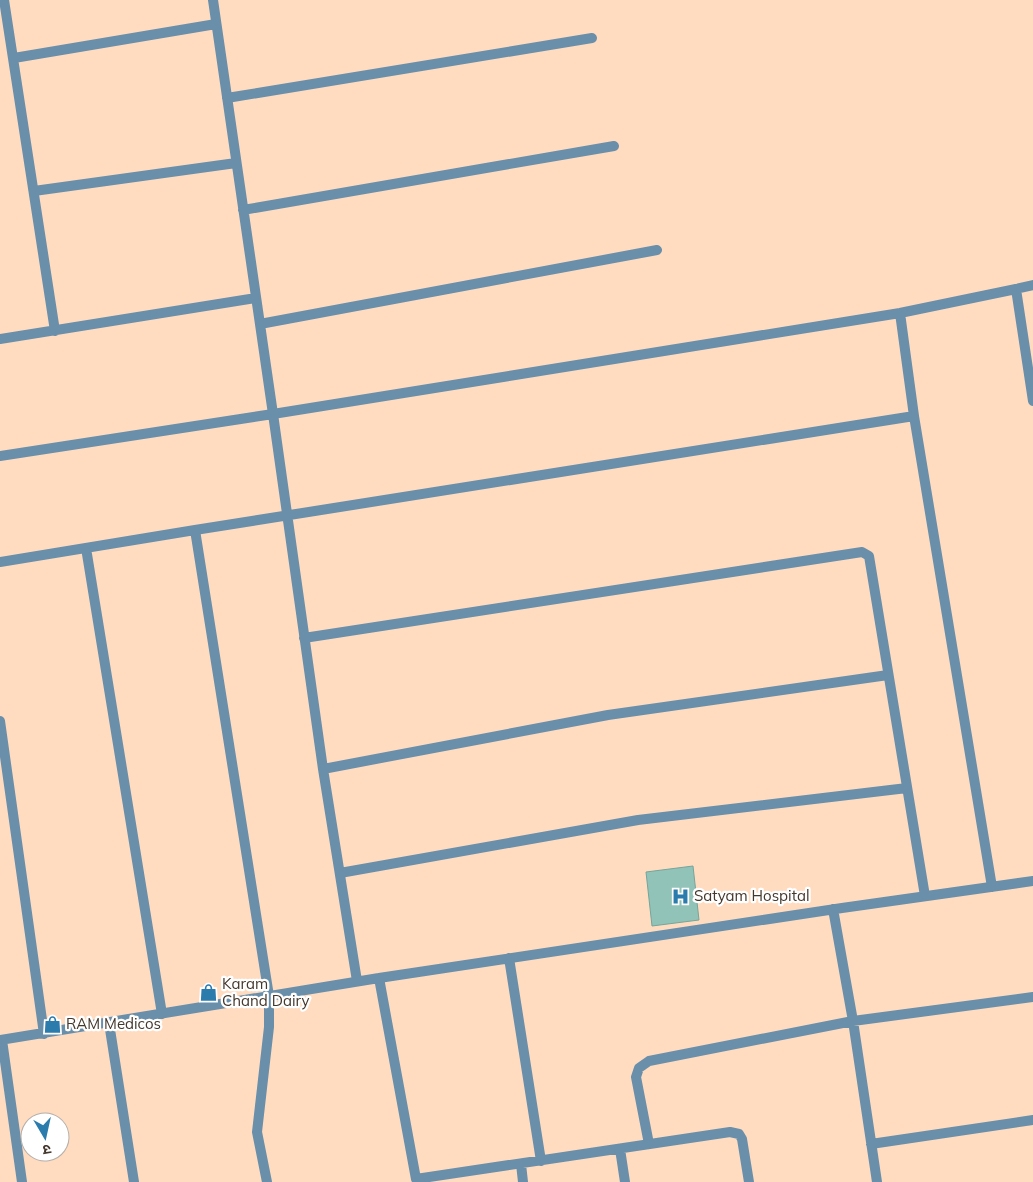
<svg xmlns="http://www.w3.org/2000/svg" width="1033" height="1182" font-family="Mulish,'Noto Sans Devanagari',sans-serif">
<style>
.building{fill:#92c3b9;stroke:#75a59b}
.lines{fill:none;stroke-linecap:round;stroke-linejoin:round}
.service{stroke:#6a8faa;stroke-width:10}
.minor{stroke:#6a8faa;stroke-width:10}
.labels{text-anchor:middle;stroke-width:4.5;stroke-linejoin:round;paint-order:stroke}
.poi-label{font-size:15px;fill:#44372c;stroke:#fff;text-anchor:start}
</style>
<rect width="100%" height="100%" fill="#ffdcc0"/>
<path class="building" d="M693,866l6,54 -47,6 -6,-54z"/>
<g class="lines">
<path class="service" d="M267,1182l-10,-50 12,-105v-31"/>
<path class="minor" d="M4,0l51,331
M213,0l60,414 627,-101 116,-24 17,112
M14,58l202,-34
M227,98l365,-60
M34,191l202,-28
M243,210l371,-64
M1016,289l17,-4
M260,324l397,-74
M0,339l256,-41
M914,416l78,471
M0,456l273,-42 50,355 34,212
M86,548l76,466
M0,562l195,-32
M304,638l558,-86 7,4 56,340
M0,721l44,313
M323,769l285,-54 280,-40
M340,873l298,-53 269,-32
M833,909l20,112 24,161
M509,958l32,203
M269,996l-74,-466 719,-114 -14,-103
M109,1023l25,159
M0,1040l379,-62
M2,1040l20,142
M649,1144l-13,-67 3,-9 10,-7 204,-40 180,-24
M871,1144l162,-24
M620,1149l5,33
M521,1164l2,18
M749,1182l-7,-43 -3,-5 -9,-2 -314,47 -37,-201 463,-70 191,-27"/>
</g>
<defs>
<symbol id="hospital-bare" viewBox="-9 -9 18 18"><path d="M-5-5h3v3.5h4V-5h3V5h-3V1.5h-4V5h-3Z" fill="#2c7bad" stroke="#fff" stroke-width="2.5" paint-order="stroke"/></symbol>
<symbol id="shop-bare" viewBox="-9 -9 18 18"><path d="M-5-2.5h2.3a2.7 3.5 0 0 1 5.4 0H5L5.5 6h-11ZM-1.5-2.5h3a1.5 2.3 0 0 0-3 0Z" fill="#2c7bad" stroke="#fff" stroke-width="2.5" paint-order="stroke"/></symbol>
</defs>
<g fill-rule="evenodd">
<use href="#hospital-bare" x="668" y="884" width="25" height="25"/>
<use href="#shop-bare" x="196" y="980" width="25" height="25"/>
<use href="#shop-bare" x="40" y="1012" width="25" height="25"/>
</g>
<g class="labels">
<g class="poi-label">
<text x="694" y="901">Satyam Hospital</text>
<text x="222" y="989">Karam<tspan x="222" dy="17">Chand Dairy</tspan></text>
<text x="66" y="1029">RAM Medicos</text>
</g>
</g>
<g transform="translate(45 1137) rotate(171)"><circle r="24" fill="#ffffff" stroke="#b4afab"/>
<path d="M0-4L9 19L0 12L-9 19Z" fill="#2c7bad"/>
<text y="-8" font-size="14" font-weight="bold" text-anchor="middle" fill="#44372c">उ</text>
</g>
</svg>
